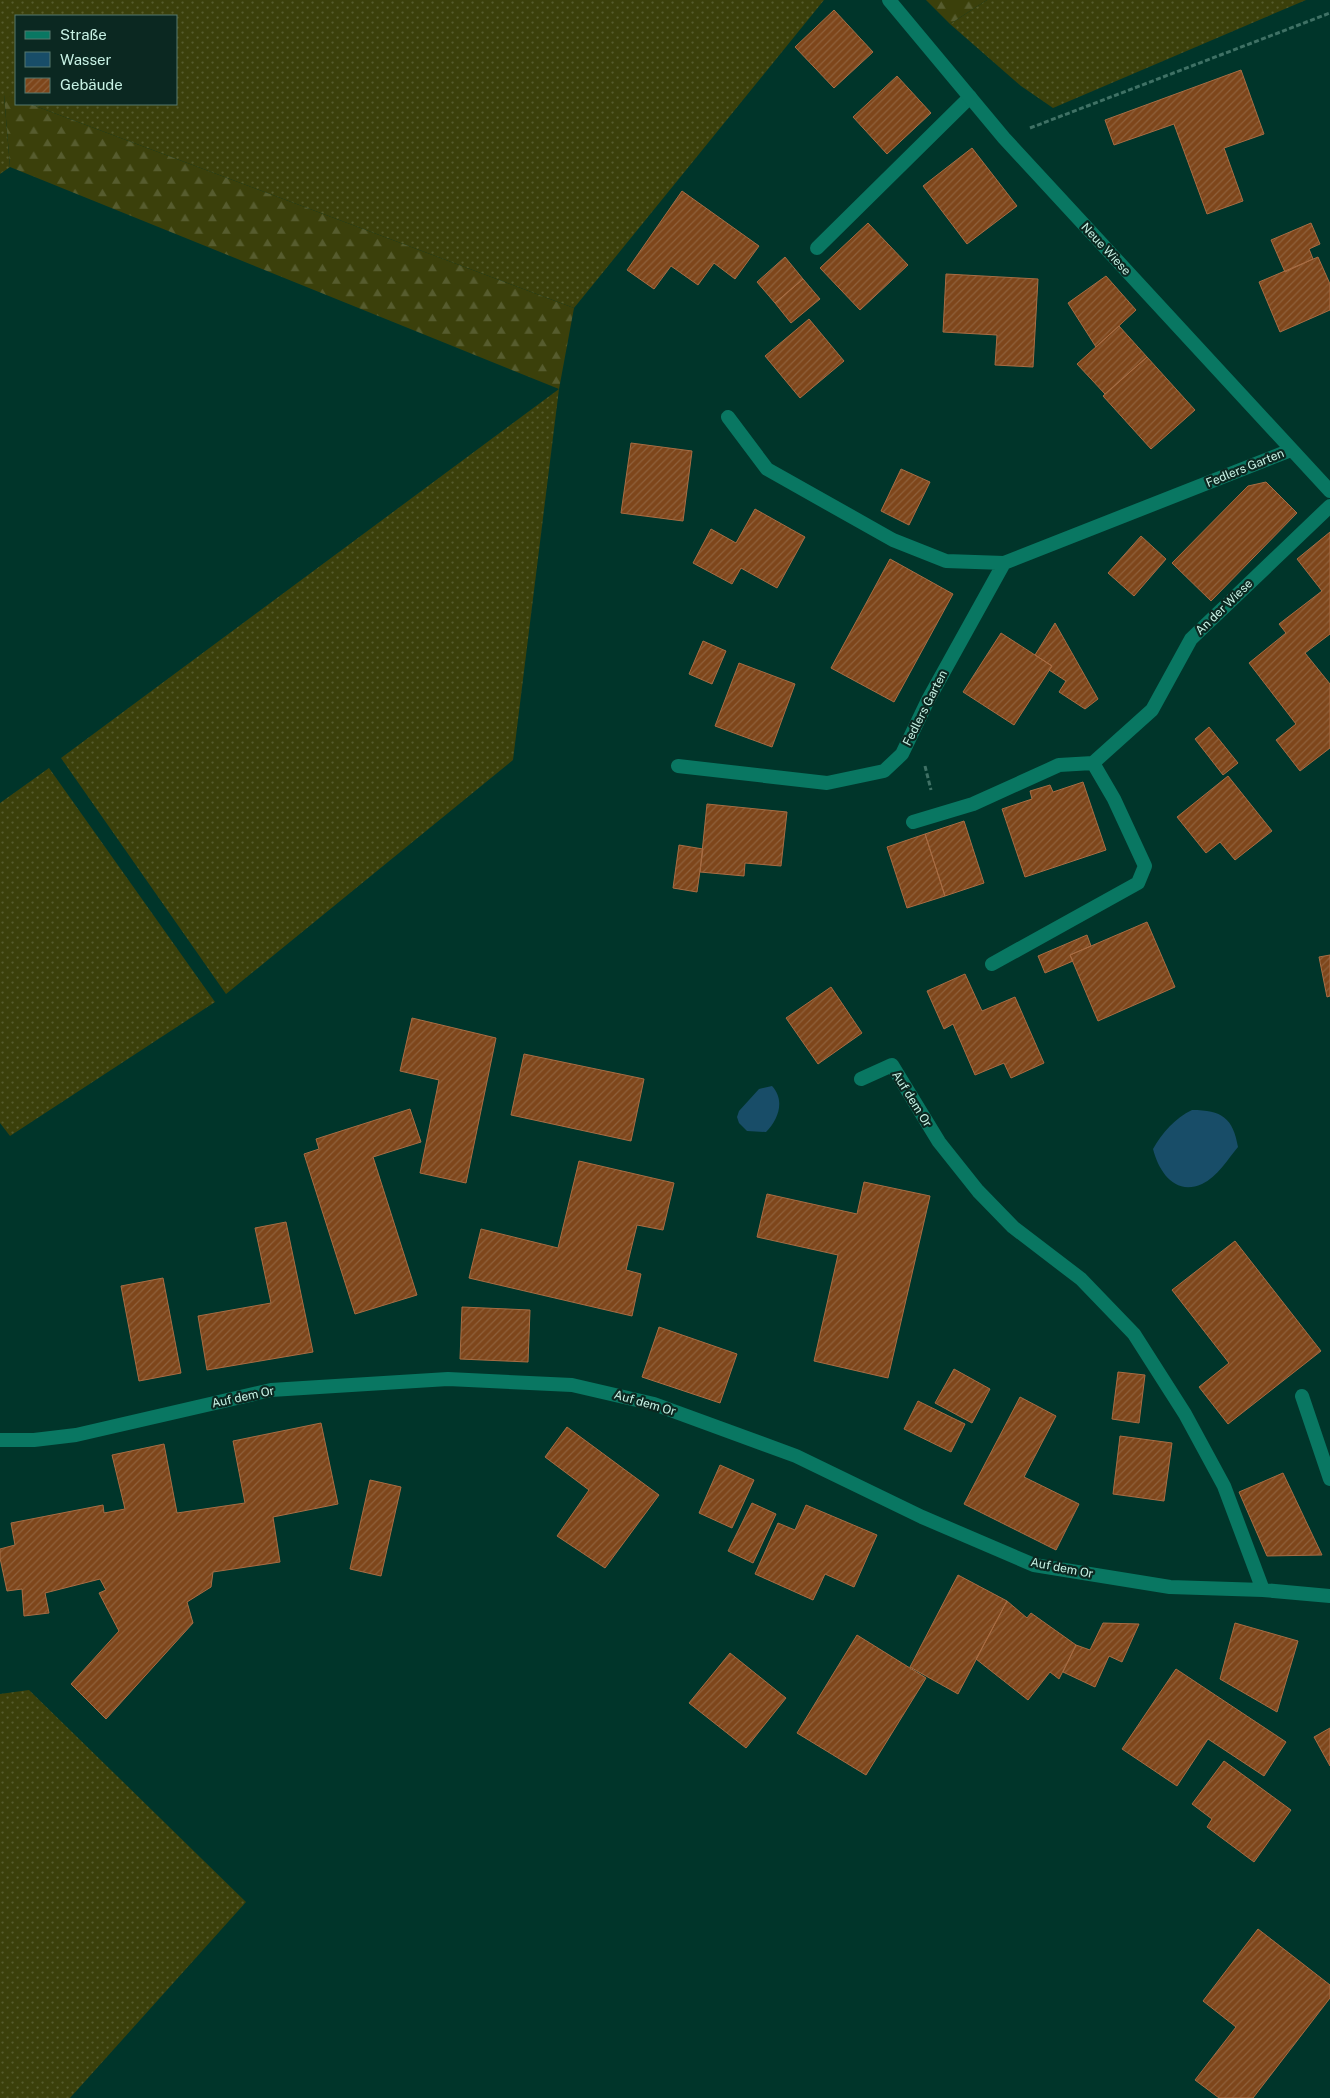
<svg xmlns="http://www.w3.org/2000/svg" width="1330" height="2098" font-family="'Public Sans',sans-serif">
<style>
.grass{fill:url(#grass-dots)}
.forest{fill:url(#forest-firs)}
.water{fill:#184d68}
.building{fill:url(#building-hatch);stroke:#a86d44}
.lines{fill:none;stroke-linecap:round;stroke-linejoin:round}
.path{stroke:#3f7165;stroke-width:3;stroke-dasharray:5 2.5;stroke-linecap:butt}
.service{stroke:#097762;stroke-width:14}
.minor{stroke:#097762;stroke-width:14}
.labels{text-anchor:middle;stroke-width:4.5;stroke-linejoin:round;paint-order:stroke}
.street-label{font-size:12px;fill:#c8f2e5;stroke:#0b2821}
</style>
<defs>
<pattern id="grass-dots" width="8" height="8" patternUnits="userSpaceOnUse" patternTransform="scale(1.25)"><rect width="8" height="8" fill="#3b400b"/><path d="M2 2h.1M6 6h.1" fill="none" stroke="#565c2e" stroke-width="1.8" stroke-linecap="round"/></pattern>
<pattern id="forest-firs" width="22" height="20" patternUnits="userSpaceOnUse" patternTransform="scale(1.25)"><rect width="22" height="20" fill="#3b400b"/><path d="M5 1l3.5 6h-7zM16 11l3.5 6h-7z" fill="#565c2e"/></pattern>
<pattern id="building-hatch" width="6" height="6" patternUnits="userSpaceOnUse" patternTransform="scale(1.25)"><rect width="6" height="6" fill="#7e461b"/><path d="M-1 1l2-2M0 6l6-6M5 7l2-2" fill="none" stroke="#8f613c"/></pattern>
</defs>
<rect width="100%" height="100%" fill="#00352a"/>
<path class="grass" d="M0,0h824l-250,308 -544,-204h146v-88h-160v83l-12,-4 6,72 -10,7z
M987,0h319l-253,108 -32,-22 -71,-62z
M559,389l-46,371 -287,234 -165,-236z
M49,768l166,234 -205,134 -10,-13v-320z
M29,1690l217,212 -176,196h-70v-404z"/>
<path class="forest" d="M926,0h61l-37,24z
M4,94l12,5v5h14l544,204 -15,81 -549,-222z"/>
<path class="water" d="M772,1086c13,14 7,33 -6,46l-19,-1 -8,-8 -2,-6 2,-6 20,-22z
M1192,1110c30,0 41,8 46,37 -10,12 -21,30 -36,37 -27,12 -43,-12 -49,-35 9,-16 22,-31 39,-39z"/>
<path class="building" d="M834,10l39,42 -39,36 -39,-41z
M1241,70l23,64 -40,14 19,53 -36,13 -33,-90 -60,21 -9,-25z
M897,76l34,37 -44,41 -34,-37z
M972,148l45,58 -50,38 -44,-58z
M682,191l77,55 -24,33 -21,-16 -16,22 -27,-19 -17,23 -27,-19z
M868,223l40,42 -48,45 -40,-42z
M1311,223l9,21 -11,5 4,10 -28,13 -14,-32z
M785,257l18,22 -28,24 -18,-21z
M1318,257l12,27v26l-50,22 -21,-50z
M946,274l92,5 -5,88 -38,-2 2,-30 -54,-3z
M1106,276l30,34 -40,37 -28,-44z
M803,279l17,20 -29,24 -16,-20z
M809,319l35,42 -44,37 -35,-42z
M1119,326l28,31 -42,37 -28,-30z
M1147,357l48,53 -44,39 -48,-53z
M631,443l61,8 -9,70 -62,-8z
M901,469l29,13 -21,43 -28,-14z
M1266,482l31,31 -86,88 -39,-38 76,-77z
M755,509l50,28 -28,51 -36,-20 -9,16 -39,-21 18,-34 25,14z
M1330,532v102l-25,19 25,31v64l-30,23 -24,-31 20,-16 -47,-61 37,-30 -7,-9 43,-33 -25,-32z
M1141,536l25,23 -32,37 -26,-23z
M890,559l63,35 -59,108 -63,-34z
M1055,623l43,76 -13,10 -26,-17 7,-11 -17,-11 3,-4 -17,-11z
M1001,633l51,33 -38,59 -51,-33z
M703,641l23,10 -14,33 -23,-10z
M739,663l56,21 -23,63 -57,-21z
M1209,727l29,36 -15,12 -28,-36z
M1228,776l44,55 -37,29 -15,-18 -14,11 -29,-36z
M1083,782l23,68 -81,27 -23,-68 30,-10 -2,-8 20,-6 3,7z
M707,804l80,8 -6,54 -36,-3 -1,13 -44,-4z
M964,821l20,62 -39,13 -20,-62z
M925,834l20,62 -38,12 -20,-61z
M679,845l24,4 -6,43 -24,-4z
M1147,922l28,65 -77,34 -28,-66z
M1087,935l4,11 -21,9 3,6 -28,12 -7,-17z
M1330,955v41l-3,1 -8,-40z
M965,974l17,37 33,-14 29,66 -33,15 -7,-15 -29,12 -22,-51 -9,5 -17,-38z
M831,987l31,46 -44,31 -32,-46z
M412,1018l84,20 -30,145 -46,-10 19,-93 -39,-9z
M524,1054l120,25 -13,62 -120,-26z
M410,1109l11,33 -48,15 44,138 -62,19 -51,-160 15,-5 -3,-10z
M579,1161l95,22 -11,47 -26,-5 -11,45 15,4 -9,42 -163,-38 12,-49 77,19z
M864,1182l66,14 -42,182 -74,-17 24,-106 -81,-18 10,-43 90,20z
M286,1222l27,130 -106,18 -9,-54 73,-13 -16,-75z
M1235,1241l86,110 -93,73 -29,-37 30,-24 -57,-73z
M163,1278l18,95 -42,8 -18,-95z
M462,1307l68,3 -2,52 -68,-3z
M659,1327l78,27 -17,49 -78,-26z
M954,1369l36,20 -18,34 -37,-20z
M1118,1372l27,3 -6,48 -27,-4z
M1020,1397l36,19 -32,61 55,27 -23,46 -92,-46z
M918,1401l47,23 -14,28 -47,-23z
M321,1423l17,81 -65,13 7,45 -67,10 -2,15 -24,15 6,21 -87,96 -35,-35 48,-53 -20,-38 7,-3 -6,-11 -55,14 4,20 -25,3 -2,-27 -15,2 -7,-33v-9l15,-4 -4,-22 92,-18 1,8 21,-4 -13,-54 52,-11 13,69 68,-10 -12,-62z
M567,1427l92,68 -54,73 -48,-32 32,-46 -44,-33z
M1120,1436l52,7 -8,58 -51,-7z
M720,1465l34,15 -22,48 -33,-15z
M1283,1473l39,82 -55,1 -28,-64z
M370,1480l31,7 -20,89 -31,-7z
M752,1503l24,11 -23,49 -25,-12z
M806,1505l71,30 -23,52 -29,-13 -12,26 -58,-26 23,-51 17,7z
M958,1575l49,26 -49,93 -48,-27z
M1007,1601l20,17 4,-5 45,32 -17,34 -9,-7 -22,28 -52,-41z
M1103,1623l36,1 -17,38 -13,-6 -14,31 -32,-15 13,-27 14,5z
M1235,1623l63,18 -21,71 -57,-33z
M857,1635l69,43 -60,97 -69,-42z
M730,1653l56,45 -40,50 -57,-45z
M1176,1669l110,73 -22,34 -56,-37 -31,47 -55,-37z
M1330,1728v38l-16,-29z
M1224,1761l67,49 -37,52 -47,-35 5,-8 -20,-15z
M1258,1929l72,56v13l-77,100h-34l-24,-18 41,-53 -33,-26z"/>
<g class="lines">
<path class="path" d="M1030,128l300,-115
M925,766l6,24"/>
<path class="service" d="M817,248l153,-151
M1302,1396l28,83"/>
<path class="minor" d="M889,0l115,138 326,353
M728,417l39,52 126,71 53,21 58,2 287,-113
M678,766l149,17 57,-12 18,-17 26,-54 76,-137
M913,822l60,-18 86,-39 34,-2 59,-53 39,-71 139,-133
M992,964l146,-81 7,-17 -31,-67 -21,-36
M861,1079l31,-14 47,77 39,49 35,36 68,52 53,55 51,80 39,72 39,104
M0,1440h34l42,-5 195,-45 177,-11 124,6 82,19 142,52 126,61 112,48 136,22 93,3 67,6"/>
</g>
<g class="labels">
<g class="street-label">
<text transform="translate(1106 249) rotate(47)" y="4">Neue Wiese</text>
<text transform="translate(1245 468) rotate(-22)" y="4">Fedlers Garten</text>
<text transform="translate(1224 607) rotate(-44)" y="4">An der Wiese</text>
<text transform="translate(925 708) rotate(-63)" y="4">Fedlers Garten</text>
<text transform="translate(912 1099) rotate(58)" y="4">Auf dem Or</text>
<text transform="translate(243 1397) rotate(-12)" y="4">Auf dem Or</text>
<text transform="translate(645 1403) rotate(16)" y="4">Auf dem Or</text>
<text transform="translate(1062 1568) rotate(11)" y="4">Auf dem Or</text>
</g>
</g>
<rect x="15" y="15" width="162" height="90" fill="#0b2821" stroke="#57796f"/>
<rect x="25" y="31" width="25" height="8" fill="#097762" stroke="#57796f"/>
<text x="60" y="40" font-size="15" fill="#c8f2e5">Straße</text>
<rect x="25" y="52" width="25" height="15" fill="#184d68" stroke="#57796f"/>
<text x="60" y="65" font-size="15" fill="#c8f2e5">Wasser</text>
<rect x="25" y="78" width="25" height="15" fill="url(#building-hatch)" stroke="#57796f"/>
<text x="60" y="90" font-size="15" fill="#c8f2e5">Gebäude</text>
</svg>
